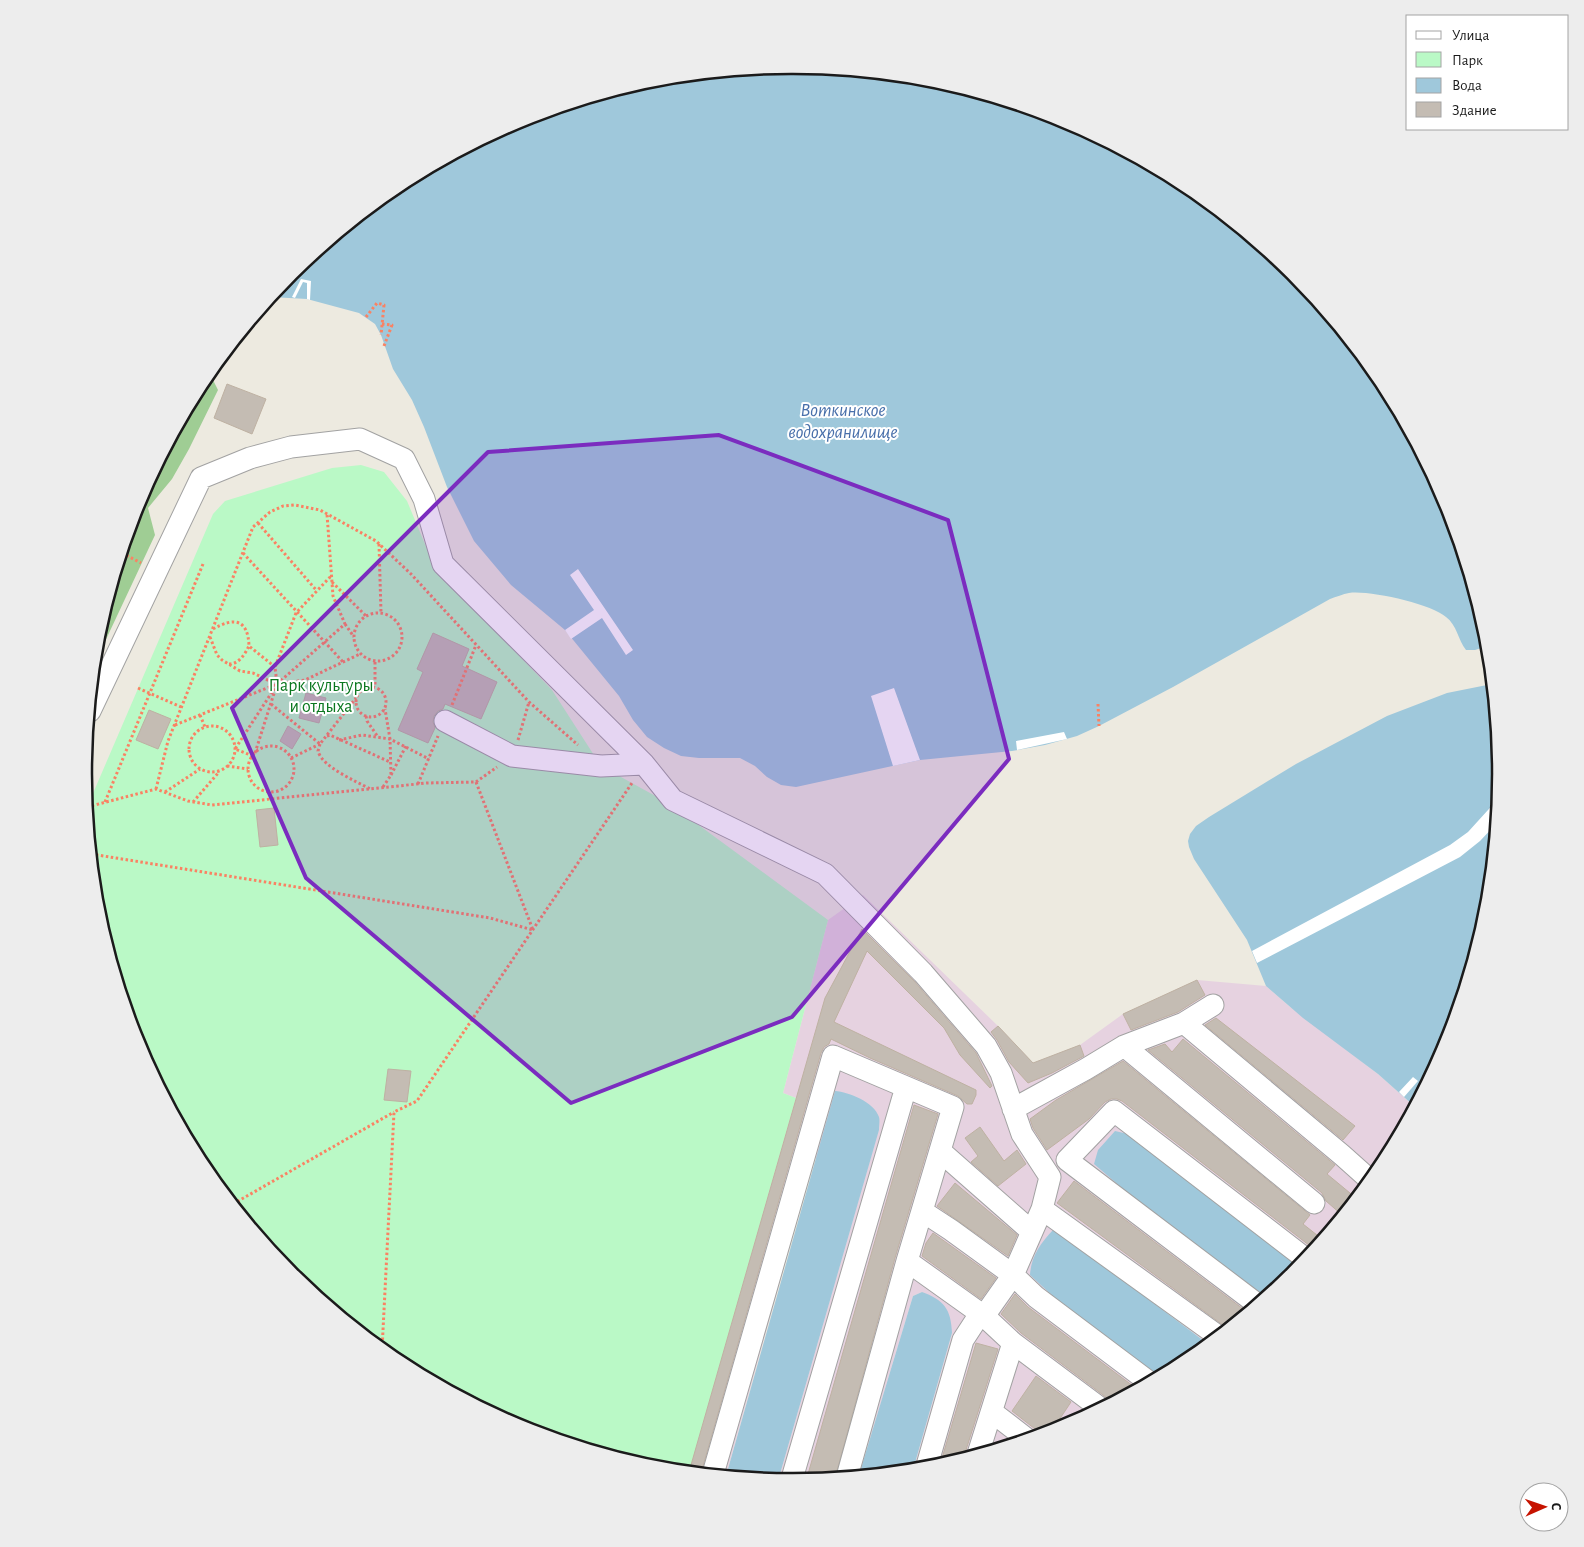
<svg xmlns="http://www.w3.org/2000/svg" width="1584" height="1547" font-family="'Alegreya Sans',sans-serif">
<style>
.industrial{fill:#e6d2e0}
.forest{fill:#9fcd94}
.park{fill:#baf9c6}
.water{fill:#9fc8db}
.pier{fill:#fff}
.building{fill:#c4bcb3;stroke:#beb1a2}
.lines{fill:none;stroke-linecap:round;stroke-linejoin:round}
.minor-casing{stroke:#a2a2a2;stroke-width:23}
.path{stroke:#fa8263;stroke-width:3;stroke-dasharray:2.5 2.5;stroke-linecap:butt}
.minor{stroke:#fff;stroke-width:21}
.marked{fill:#7b2cbf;fill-opacity:0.2;stroke:#7b2cbf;stroke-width:4;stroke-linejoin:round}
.labels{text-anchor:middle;stroke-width:4;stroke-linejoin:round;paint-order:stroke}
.park-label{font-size:18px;fill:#0a771e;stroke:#fff}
.water-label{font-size:19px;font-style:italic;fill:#486faa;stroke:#fff}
.rim{fill:none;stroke:#1b1b1b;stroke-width:2.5}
</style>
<rect width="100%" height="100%" fill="#edeae0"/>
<path class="industrial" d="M863,895l135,131 35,37 47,-18 43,-31 74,-34 69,6 23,20 89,68 36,32 -33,61 -81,98 -36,33 -56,46 -145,-109 -7,64 103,78 -96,51 -133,40 -17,2 39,-137 -30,-41 -9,4 -54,179 -67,7 -14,-1 101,-352 -65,30 -88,317 -37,-4 107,-374 -13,-5 45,-173z"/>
<path class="forest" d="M209,372l9,18 -29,59 -17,30 -24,29 7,27 -61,130 3,-30 41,-133 65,-122z"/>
<path class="park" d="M361,465l23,7 23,29 28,67 117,122 49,76 69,38 158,116 -45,173 13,5 -107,374 -36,-4 -132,-40 -123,-66 -107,-88 -88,-107 -66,-123 -40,-133 -8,-79 6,-1 -4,-33 122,-284 12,-13 107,-33z"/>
<path class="water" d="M792,65l139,14 132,40 123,66 107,88 88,107 66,123 40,133 1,10 -13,4h-9c-8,-10 -9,-25 -20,-33 -15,-13 -77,-27 -97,-24 -6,1 -13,4 -19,6l-157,88 -74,39 -22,10 -32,9 -33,6 -92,9 -124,27 -15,-2 -14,-8 -12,-11 -15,-8h-41l-18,-2 -17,-8 -17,-11 -14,-17 -14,-24 -54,-66 -54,-45 -37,-44 -27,-54 -23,-60 -12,-27 -19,-31 -12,-34 -6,-11 -16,-11 -52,-14 -36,-2 20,-25 108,-88 122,-65 133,-40z
M1492,684l8,90 -13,138 -41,133 -32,61 -36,-32 -75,-56 -37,-32 -19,-46 -53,-81 -5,-12 -1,-6 2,-7 6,-8 13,-9 87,-53 91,-48 60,-23z
M835,1091c14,1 39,11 44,26 1,3 0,9 0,13l-101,351 -52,-5z
M1115,1131l13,3 172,131 -7,10 -29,23 -114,-86 -56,-48 4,-14z
M1053,1230l10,5 145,109 -23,19 -26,14 -103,-78 -26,-24c1,-19 11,-32 23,-45z
M922,1292c22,8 29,17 30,41l-39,137 -54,5 54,-179z"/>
<path class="pier" d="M301,279l10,2 -1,19 -3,-1v-16l-4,-1 -8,16 -3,-1z
M578,569l55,81 -7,5 -24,-37 -31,21 -6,-9 29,-20 -24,-35z
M894,688l26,72 -27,6 -22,-70z
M1064,732l3,7 -50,11 -1,-9z
M1498,799l-2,25 -16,17 -20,16 -203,106 -5,-12 198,-106 18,-13z
M1413,1077l5,4 -14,16 -5,-5z"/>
<path class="building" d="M227,384l39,15 -14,35 -38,-16z
M433,633l36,16 -7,17 35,16 -16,37 -36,-15 -2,5 -5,2 -4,5 -1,6 2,6 -7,15 -30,-13 25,-58 -6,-3z
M306,693l20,5 -7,25 -20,-5z
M149,710l22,9 -13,30 -22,-9z
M288,726l13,8 -9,15 -12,-8z
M274,808l4,37 -18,2 -4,-37z
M862,929l52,52 62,72 16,33 -2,2 -30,-33 -16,-27 -77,-77 -33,71 142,68v5l-4,9h-5l-9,-8 -88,-38 -39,-19 -2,5 -5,3 -3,6 -120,420 -12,-1 136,-474z
M1197,980l8,15 -27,17 -47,18 -8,-16z
M1216,1018l139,108 -12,14 -138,-115z
M998,1026l35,37 47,-18 4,11 -32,17 -24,10 -19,-21 -12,-22 -6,-8z
M1183,1039l152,126 -8,9 29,24 -14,17 -16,-14 -4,-8 -174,-143 17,-6 7,8z
M1123,1061l187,154 -7,9 19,15 -8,10 -192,-148 -5,-2h-6l-6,3 -16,17 -42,31 -14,-22 -3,-9 26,-19z
M388,1069l23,2 -4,31 -23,-2z
M914,1105l24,9 -43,144 -60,220 -29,3z
M980,1127l24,34 13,-11 9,14 -28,22 -27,-24 7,-6 -13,-18z
M1074,1181l173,131 -20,16 -170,-125z
M955,1183l62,52 -9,21 -71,-50z
M933,1233l63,45 -15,21 -59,-43 4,-13z
M1015,1294l13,13 109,82 -26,13 -4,-4 -86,-65 -20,-19z
M976,1343l22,6 -32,101v7l-26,8z
M1036,1376l35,26 -20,30 -12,3 -4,-6 -23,-18z"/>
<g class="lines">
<defs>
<path id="minor" d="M90,711l111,-233 49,-20 41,-11 69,-8 44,20 20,40 19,65 201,200 29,36 152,74 98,99 63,73 15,27 21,61 28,43 -8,32 -29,66 -29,41 -8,4 -13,20 -37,129
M445,721l67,35 89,10 43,-2
M1184,1023l158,132 28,25
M1124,1046l190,157
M1013,1109l73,-40 38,-23 60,-23 29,-18
M940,1151l91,80
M1042,1209l176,127
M1257,1304l-190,-144 47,-49 192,148
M1013,1343l-29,-27 -77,-55 15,-50 29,19 62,45 23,22 113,85
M992,1412l35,27
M978,1454l35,-111 87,65
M713,1474l120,-418 73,31
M847,1477l60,-216
M791,1482l115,-395 47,20 -31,104"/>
</defs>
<use href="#minor" class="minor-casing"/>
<path class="path" d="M366,317l11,-14 7,2 -3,30
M382,324l10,1 -8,21
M258,523l59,68
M379,544l2,69
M122,553l19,10
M243,553l100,109
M332,582l34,34
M354 637a24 24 0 1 1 48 0a24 24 0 1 1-48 0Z
M345,624l9,13
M213,629c21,-12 35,-10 36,17l26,21
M210,637l7,18 5,5 18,11 13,2 23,11
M375,662v25
M229,664c10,0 16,-10 20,-18
M277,684l28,-4 55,-26
M356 702a15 15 0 1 1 30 0a15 15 0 1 1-30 0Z
M138,688l43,19
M271,704l49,40 36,-46
M1098,704l1,22
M452,705l24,-60
M200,715l5,12
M366,716l1,5 11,16
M175,725l102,-41 68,-60 -12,-28 -6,-82
M189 749a23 23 0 1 1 46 0a23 23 0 1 1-46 0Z
M327,736l3,-1 60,27
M339,740l23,-5 28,4 39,20
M518,740l11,-38
M320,744l-2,7c4,16 38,30 52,38
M248 769a23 23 0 1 1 46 0a23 23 0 1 1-46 0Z
M255,753l22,-69 -2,-17 21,-54 35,-37
M253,756l-18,-7 39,-60
M291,758l29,-14
M227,766l21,3
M391,775l15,-29
M476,782l21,-15
M418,784l20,-48
M383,787l8,-12 -1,-36 -5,-30
M156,789l12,-48 85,-214 17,-15 13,-6 12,-1 25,5 56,31 35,33 118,128 49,43
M165,792l35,-23
M105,802l98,-238
M193,802l26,-30
M87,807l69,-18 32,12 24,4 215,-22 49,-1 57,148
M91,854l399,64 43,12
M233,1204l161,-92
M382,1350l12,-238 23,-11 215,-318"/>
<use href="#minor" class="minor"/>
</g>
<path class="marked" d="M719,435l229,85 61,239 -217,258 -221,86 -265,-225 -74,-170 256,-256z"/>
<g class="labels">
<g class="park-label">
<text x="321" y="691">Парк культуры<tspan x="321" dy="21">и отдыха</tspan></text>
</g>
<g class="water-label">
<text x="843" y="416">Воткинское<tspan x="843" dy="22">водохранилище</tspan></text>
</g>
</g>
<path d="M0 0H1584V1547H0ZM791 74H793A699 699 0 0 1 1492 773V774A699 699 0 0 1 793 1473H791A699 699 0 0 1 92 774V773A699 699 0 0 1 791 74Z" fill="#ededed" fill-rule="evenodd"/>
<path class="rim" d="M791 74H793A699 699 0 0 1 1492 773V774A699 699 0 0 1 793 1473H791A699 699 0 0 1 92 774V773A699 699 0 0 1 791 74Z"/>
<rect x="1406" y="15" width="162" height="115" fill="#ffffff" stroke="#a4a4a4"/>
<rect x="1416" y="31" width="25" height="8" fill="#ffffff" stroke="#a4a4a4"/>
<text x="1452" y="40" font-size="15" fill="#1b1b1b">Улица</text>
<rect x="1416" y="52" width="25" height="15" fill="#baf9c6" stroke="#a4a4a4"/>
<text x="1452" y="65" font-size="15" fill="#1b1b1b">Парк</text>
<rect x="1416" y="78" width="25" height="15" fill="#9fc8db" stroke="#a4a4a4"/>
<text x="1452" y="90" font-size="15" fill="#1b1b1b">Вода</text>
<rect x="1416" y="102" width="25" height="15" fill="#c4bcb3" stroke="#a4a4a4"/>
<text x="1452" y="115" font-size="15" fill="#1b1b1b">Здание</text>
<g transform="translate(1544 1507) rotate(88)"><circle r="24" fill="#ffffff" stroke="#a4a4a4"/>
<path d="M0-4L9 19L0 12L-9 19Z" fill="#c61300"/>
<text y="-8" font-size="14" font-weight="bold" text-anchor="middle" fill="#1b1b1b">С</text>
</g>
</svg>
